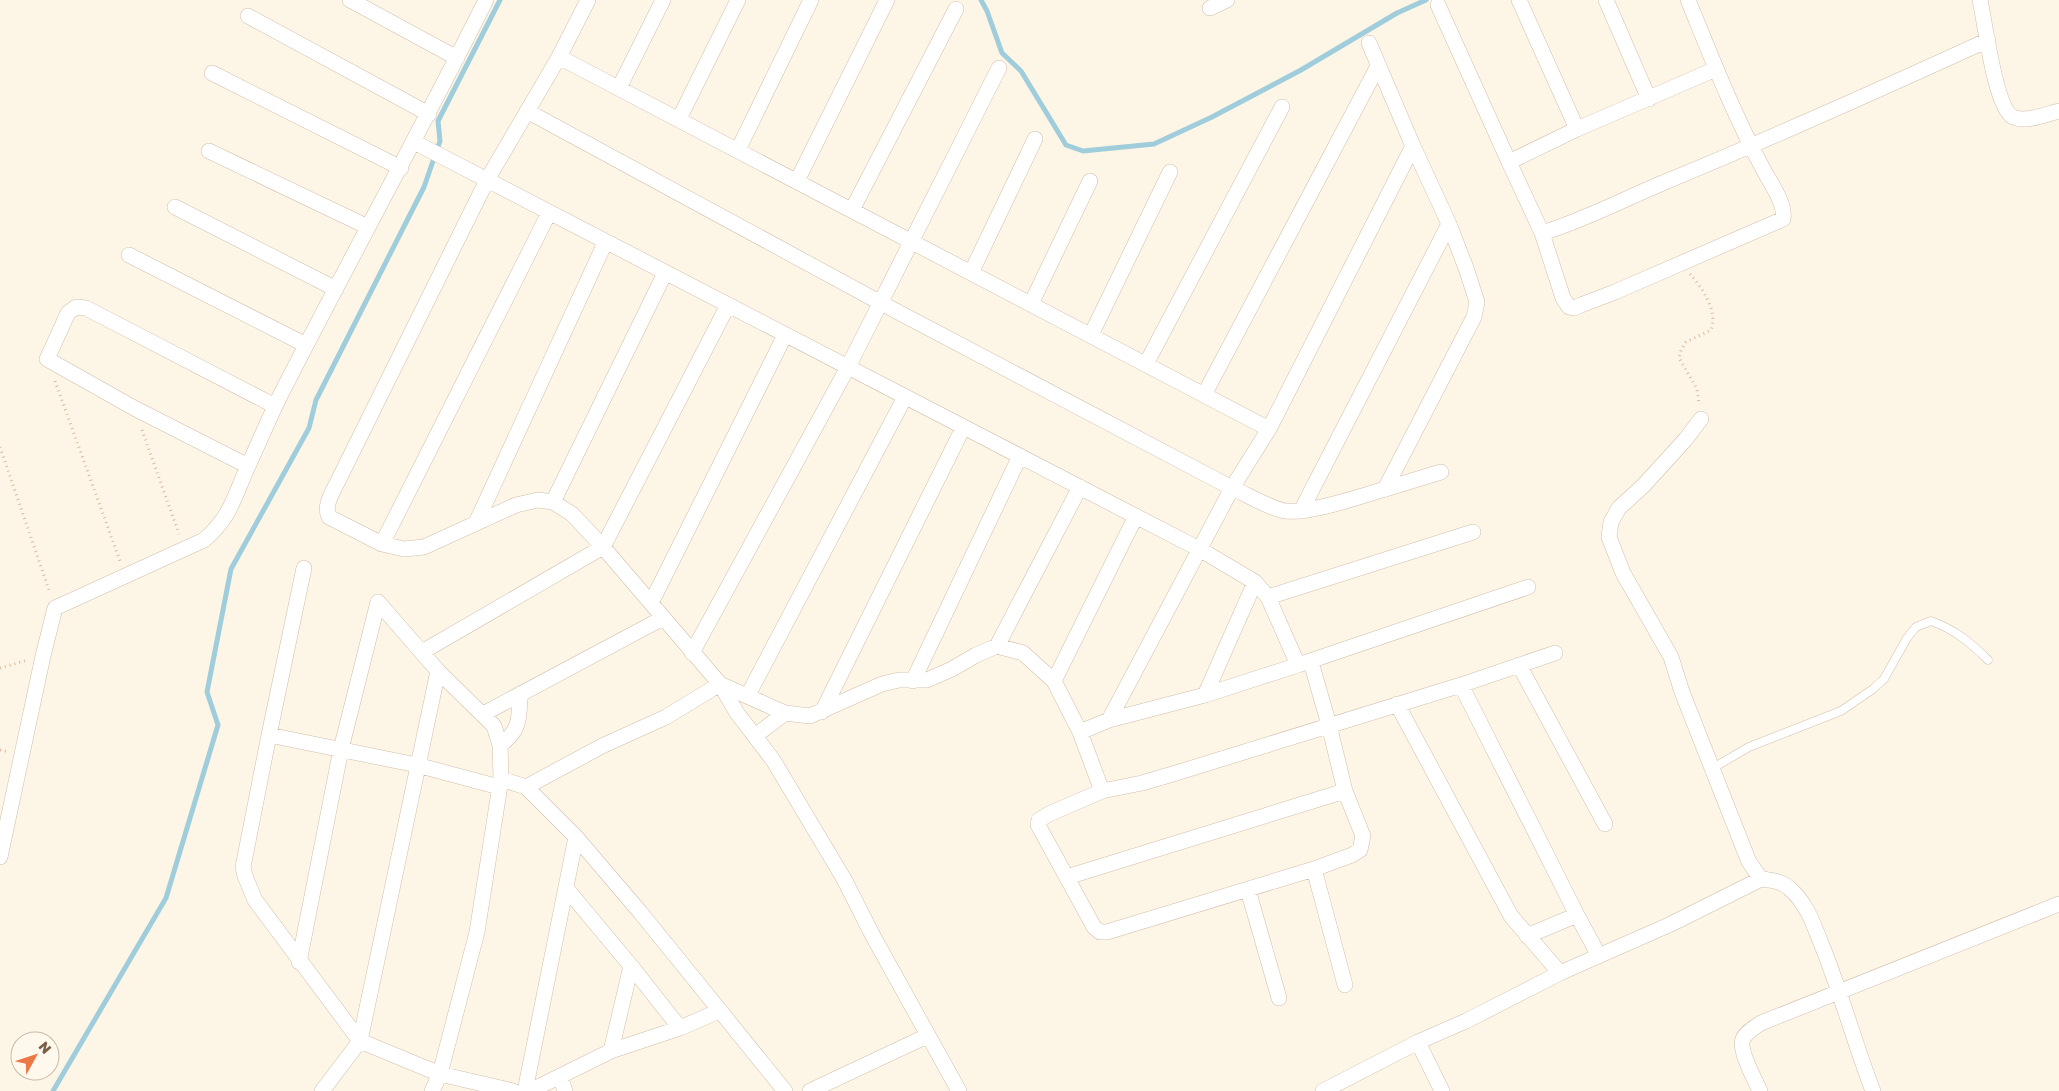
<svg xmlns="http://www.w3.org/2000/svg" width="2059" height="1091" font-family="'Golos Text',sans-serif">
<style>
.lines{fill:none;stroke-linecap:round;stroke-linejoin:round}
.stream{stroke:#9fcddb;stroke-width:5}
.lane-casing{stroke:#d0beab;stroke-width:9}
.street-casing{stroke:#d0beab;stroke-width:16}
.path{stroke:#daba9f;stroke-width:3;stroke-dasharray:1 4;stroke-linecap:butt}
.lane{stroke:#fff;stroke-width:8}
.street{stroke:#fff;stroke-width:15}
</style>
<rect width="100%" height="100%" fill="#fdf6e6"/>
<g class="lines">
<path class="stream" d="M981,0l6,11 15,42 19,18 45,74 17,6 71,-7 58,-27 89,-47 96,-57 29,-13
M53,1091l113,-193 52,-173 -11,-33 24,-123 78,-141 7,-28 108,-213 16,-46 -2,-20 62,-121"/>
<defs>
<path id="lane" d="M1713,768l36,-21 92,-36 32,-22 11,-10 23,-41 9,-11 15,-6c23,8 40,22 57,39"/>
<path id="street" d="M350,0l107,58
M588,0l-29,57 -72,123 -148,299c-5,11 -16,26 -10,38l53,27 22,5 20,-2 92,-42 22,-5 15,2 19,12 31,33 117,137 65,29 25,3 72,-32 17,-4h28l25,-11 24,-14 21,-9 26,7 31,28 26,51 22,59 40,-8 34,-10 285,-88 94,-32
M1519,0l58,129
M1606,0l43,99
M1980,0c5,22 15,108 33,117 13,6 33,-3 46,-6
M1438,5l71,157 68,-33 139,-60
M1210,8l17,-8
M248,16l181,98
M559,57l710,372
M212,73l189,95
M619,88l44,-88
M527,111l354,192 351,185c14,6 41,22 54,23 22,3 77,-15 99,-22l89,-172 3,-15 -11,-34 -17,-44 -36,-78 -44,-103
M679,119l59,-119
M414,142l787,408 54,32 13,15 30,68 230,-78
M738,150l73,-150
M209,151l159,76
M1509,162l33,71 21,65 6,9 5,1 7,-3 34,-13 168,-73c3,-16 -14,-38 -21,-52 -29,-54 -51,-111 -74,-167
M797,181l90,-181
M175,207l161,82
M852,210l104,-201
M1542,233c43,-13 82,-34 123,-51 109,-45 216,-93 323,-142
M129,255l177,90
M971,273l64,-134
M1031,304l59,-123
M1091,335l79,-163
M1146,364l136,-257
M1204,395l174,-329
M1701,419l-16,21 -42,46 -24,22 -8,14 -2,15 14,36 48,84 11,35 67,170 12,17c10,1 20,2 28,9 17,14 24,35 32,55 20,49 33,99 52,148
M248,466l-114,-58 -87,-49 21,-46 8,-6 10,1 189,98
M1385,489l56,-17
M553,502l112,-229
M1301,511l148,-287
M476,523l129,-280
M382,544l167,-331
M1268,597l205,-65
M378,602l60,69 56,55 6,19 1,34
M651,603l134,-268
M997,646l83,-159
M422,652l181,-105 125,-242
M692,653l156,-286 151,-299
M1519,665l86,159
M913,681l107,-225
M1054,681l82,-165
M1461,685l116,230 22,41
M748,695l157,-298
M1205,695l50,-113
M1397,704l114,212 49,57
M822,712l141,-284
M483,714l180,-96
M1109,720l123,-232 37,-59 144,-283
M1080,732l29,-12 96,-25 93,-30
M269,735l35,-167
M755,736l30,-23
M500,745c21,-15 19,-27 20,-51
M499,787l-82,-22 -148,-30 -26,132 2,9 10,24 105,141 80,33 73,17
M526,787l76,-41 64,-29 54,-33 17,29 36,47 71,119 29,57 86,155
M1102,791l-53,23 -10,6 -1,5 56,102 6,5h7l207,-63 38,-14 8,-5 3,-14 -18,-45 -16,-66 -18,-63
M576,837l64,75 145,179
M0,857l43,-201 12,-48 149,-68c28,-24 30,-44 45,-76 11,-24 21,-48 33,-72 67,-131 138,-260 204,-392
M1314,869l31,116
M1067,877l278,-86
M566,888l65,78 -20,85
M1248,890l31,108
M1527,936l50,-21
M299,962l42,-213 37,-147
M631,966l49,62
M1418,1042l24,49
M560,1076l5,15
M322,1091l38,-50 78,-370
M432,1091l8,-17 37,-142 24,-153 25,8 50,50 -51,254
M530,1091l81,-40 69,-23 39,-17
M810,1091l117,-55
M1323,1091l95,-49 48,-21 94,-48 111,-49 90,-45
M1760,1091c-5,-11 -22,-42 -17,-52 3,-7 12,-12 18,-16l298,-119"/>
</defs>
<use href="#lane" class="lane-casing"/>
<use href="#street" class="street-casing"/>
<path class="path" d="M1690,274c13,15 28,37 21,56l-25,12 -5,8 -2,8 18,31 2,15
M55,381l65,180
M142,430l37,104
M0,447l50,146
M0,668l28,-8
M0,750l9,2"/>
<use href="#lane" class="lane"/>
<use href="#street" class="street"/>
</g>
<g transform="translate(35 1056) rotate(50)"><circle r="24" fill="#fff9ed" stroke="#c9bbab"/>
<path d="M0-4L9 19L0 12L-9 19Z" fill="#ec7846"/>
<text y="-8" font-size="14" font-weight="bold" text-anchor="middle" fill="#785e49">N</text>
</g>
</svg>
